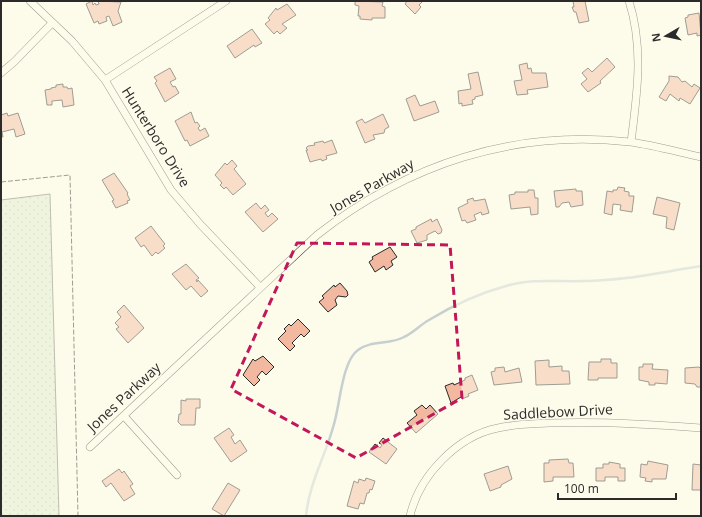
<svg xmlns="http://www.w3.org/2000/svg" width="702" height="517" font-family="'Open Sans',sans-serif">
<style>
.green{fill:url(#green-dots);stroke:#74746e}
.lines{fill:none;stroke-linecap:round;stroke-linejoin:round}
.stream{stroke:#c7d0d0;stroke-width:2.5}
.building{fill:#f2b8a0;stroke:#2b2b2b}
.street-casing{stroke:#2b2b2b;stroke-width:8}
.street{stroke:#fdfbea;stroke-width:7}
.fence{stroke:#2b2b2b;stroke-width:1;stroke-dasharray:5 2;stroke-linecap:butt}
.marked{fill:none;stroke:#c2185b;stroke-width:3;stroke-dasharray:8 5;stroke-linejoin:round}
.labels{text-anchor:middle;stroke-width:3;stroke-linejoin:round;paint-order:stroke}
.street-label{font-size:14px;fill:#2b2b2b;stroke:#fdfbea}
</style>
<defs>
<pattern id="green-dots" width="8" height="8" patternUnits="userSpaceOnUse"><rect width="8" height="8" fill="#deebd1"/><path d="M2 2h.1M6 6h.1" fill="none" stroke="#bfcab4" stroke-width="1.8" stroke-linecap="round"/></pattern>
</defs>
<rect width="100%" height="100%" fill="#fdfbea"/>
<path class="green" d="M50,194l9,322h-58v-316z"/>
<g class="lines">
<path class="stream" d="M306,516c3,-33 20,-61 28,-92 6,-19 8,-63 24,-74 13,-10 32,-5 46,-13 9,-4 16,-12 25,-17 23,-14 51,-27 77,-34 26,-8 52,-4 78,-5 40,0 78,-9 117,-15"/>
</g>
<path class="building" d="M92,1l1,4 2,-2 1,2 3,-1 -1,-3 23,1 -3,9 4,11 -9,4 -4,-10 -3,1 1,4 -8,3 -1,-3 -4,2 -8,-19z
M355,1l28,1 -1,4 3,1v11h-13v2l-12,-1v-3h-2l1,-10 -4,-1z
M407,1h16l-4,4 2,2 -6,7 -10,-10z
M573,1h12l4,20 -10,2 -3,-11h-2l-2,-5h2z
M287,4l9,11 -14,9 5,4 -7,6 -3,-3 -3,3 -9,-10 5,-4 -2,-2 8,-10 1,2z
M699,13l2,22 -4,1v-3l-9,2 -3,-17 3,-1v-2z
M252,29l10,14 -7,4 -1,-2 -19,13 -8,-12z
M607,58l8,9 -15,14 1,2 -13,9 -7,-8 6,-5 -5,-6 6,-5 4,4z
M527,63l1,6 3,-1 1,5h14l2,14 -21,3 1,4 -11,1 -3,-14 8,-1 -3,-15z
M170,68l6,11 -6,3 3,5 2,-1 4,7 -14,9 -10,-19 2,-2 -3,-4z
M478,72l5,23 -8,2v2l-3,1 1,4 -11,2v-3l-3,1 -1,-13 13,-2 -3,-15z
M669,76l9,1 4,5 3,-1 7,6 2,-3 6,4 -10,16 -10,-6 -1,3 -9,-7 -4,7 -7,-4 10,-16z
M63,84v3h4l1,2 4,-1 2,17 -11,2 -1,-7 -10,1v4h-5l-2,-15 6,-1v-1l5,-1v-2z
M415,95l5,11 15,-5 4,11 -25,9 -8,-22z
M191,112l4,11 2,-1 3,4 -2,2 2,3 5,-3 4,8 -19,10 -3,-6 -2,1 -10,-20z
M7,113l1,3 10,-3 7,21 -9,3 -2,-8 -12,3 1,5h-2v-22z
M383,114l6,13 -4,2 -1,4 -11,2 2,4 -10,4 -9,-21 6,-3 3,4z
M332,140l5,13 -11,3 1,3 -5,2 -1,-2 -11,3 -4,-12h2l-2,-2 2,-2 7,-1 -1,-2 9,-2 1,2z
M232,160l5,6 -3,3 12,15 -13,11 -7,-8 -2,2 -4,-4 2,-2 -7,-8 10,-12 2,2z
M114,173l14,20 -1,1 3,6 -3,1 1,2 -12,5 -4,-7 2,-1 -12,-20z
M618,187l7,1 -1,3 5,1v4h5l-2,16 -12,-2 1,-5 -8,-1 -1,11 -8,-2 3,-22 6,1v-2h4z
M576,189v2h6l1,14 -12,2 -2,-5 -7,1 -3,4h-3l-2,-16z
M528,190h6l1,8h3v16l-7,1 -1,-8 -19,2 -2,-14 6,-1v-2h13z
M657,197l23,6 -6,27 -8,-2 1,-11 -14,-3z
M473,198l1,3 11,-2 4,14 -7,2 -1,-3 -7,3 2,5 -9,3 -2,-3 -3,1 -4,-13 10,-5 -1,-3z
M256,203l5,6 4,-4 4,5 -4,3 3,4 4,-4 6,6 -15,13 -18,-20z
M431,219l1,3 5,-3 5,11 -1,3 -3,1 -3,-3 -8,4v5l-10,3 -6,-12 5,-2v-2z
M151,226l14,18 -2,2 2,2 -7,6 -2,-2 -4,4 -8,-11 -3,2 -6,-9z
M390,247l7,10 -6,4 2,4 -7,5 -2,-4 -9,6 -6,-10 4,-3 -1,-2z
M186,264l13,14 -3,2 1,2 1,-2 10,11 -7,6 -10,-11 -5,4 -14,-16z
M340,283l7,8 1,4 -2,2 -8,-1 -3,4 2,5 -9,7 -9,-10 5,-4 -2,-2 12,-11 1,2z
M124,305l20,23 -16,15 -12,-14 3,-2 -4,-4 6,-6 -4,-5z
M298,319l12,12 -6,6 -3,-3 -9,9 3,3 -5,5 -12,-12 8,-8 -2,-2 5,-5 2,2z
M263,356l11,11 -8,8 -4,-4 -5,6 3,3 -6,6 -11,-11 10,-16 2,2z
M601,359h10v4h6v15h-19v2h-10l1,-18h12z
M549,360v7l13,-1v5h7l1,13 -34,1 -1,-24z
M643,364h10l-1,5 16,1 -1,14 -12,-1v2h-6v-3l-10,-2v-13h4z
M504,367l1,5 14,-4 3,14 -28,3 -3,-13 4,-1v-3z
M699,367l2,2v18h-4l-2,-3 -10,-1v-15z
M472,375l6,15 -10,4 1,2 -7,3 -1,-2 -10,6 -6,-17 8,-3 1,2 11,-5v-2z
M186,399h14v9h-4l-1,17h-14l-3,-3 1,-8h2v-14l5,1z
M422,405l4,4 4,-4 8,9 -22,19 -9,-10 10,-8 -3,-4z
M229,428l5,7 -3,2 4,7 5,-4 7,11 -16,11 -17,-24z
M383,438l14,11 -11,15 -17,-12 6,-8 5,4 2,-3 -3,-2z
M568,459l1,4h4l1,14h-21v4l-9,1v-19h5v-3z
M648,461l20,4 -2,14h-14v3l-7,-1 1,-3 -6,-1 1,-13 6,1z
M609,462l11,2v4h5v13h-7v-4h-13v4h-9v-13h7v-4h6z
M693,464l8,1v25h-9z
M508,466l4,13 -11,6v2l-11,4 -6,-17z
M119,469l3,4 2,-2 9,13 -3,2 5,8 -11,7 -13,-18 -5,4 -4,-6z
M366,478l9,3 -3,9 -2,-1 -1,4h-2l-3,11 -4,-1 -2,6 -11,-3 7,-25 4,2 1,-4 6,2z
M228,483l12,7 -16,26 -12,-7z"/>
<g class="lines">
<defs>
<path id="street" d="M30,1l42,40 33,39 66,110 29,34 60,63
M629,1c15,47 8,94 2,141
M1,73l13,-11 38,-39
M105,80l121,-79
M124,416l53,59
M90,447l227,-212c91,-71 197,-106 313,-93 23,3 48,10 71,15
M410,516c9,-40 47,-80 88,-88 17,-4 34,-4 51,-5 51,-2 101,1 152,5"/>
</defs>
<use href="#street" class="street-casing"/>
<use href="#street" class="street"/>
<path class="fence" d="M1,182l69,-7 8,341"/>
</g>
<path d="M0 0H702V517H0ZM297,243l153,2 12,153 -106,60 -125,-69z" fill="#fdfbea" fill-opacity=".55" fill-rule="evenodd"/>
<path class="marked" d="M297,243l153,2 12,153 -106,60 -125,-69z"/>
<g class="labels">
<g class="street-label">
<text transform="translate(156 137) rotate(58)" y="5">Hunterboro Drive</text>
<text transform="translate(372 186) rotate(-30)" y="5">Jones Parkway</text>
<text transform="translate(124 397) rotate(-43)" y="5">Jones Parkway</text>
<text transform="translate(558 412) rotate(-3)" y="5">Saddlebow Drive</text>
</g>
</g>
<rect width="702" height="517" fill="none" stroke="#2b2b2b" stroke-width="4"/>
<g transform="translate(666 36) rotate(261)" stroke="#fdfbea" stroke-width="3" paint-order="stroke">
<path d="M0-3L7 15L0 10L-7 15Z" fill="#2b2b2b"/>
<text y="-6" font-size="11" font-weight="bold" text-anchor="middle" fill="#2b2b2b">N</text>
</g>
<path d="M558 493v6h118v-6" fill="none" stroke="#2b2b2b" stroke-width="2"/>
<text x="564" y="493" font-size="12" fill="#2b2b2b" stroke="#fdfbea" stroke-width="3" paint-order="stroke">100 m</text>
</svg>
